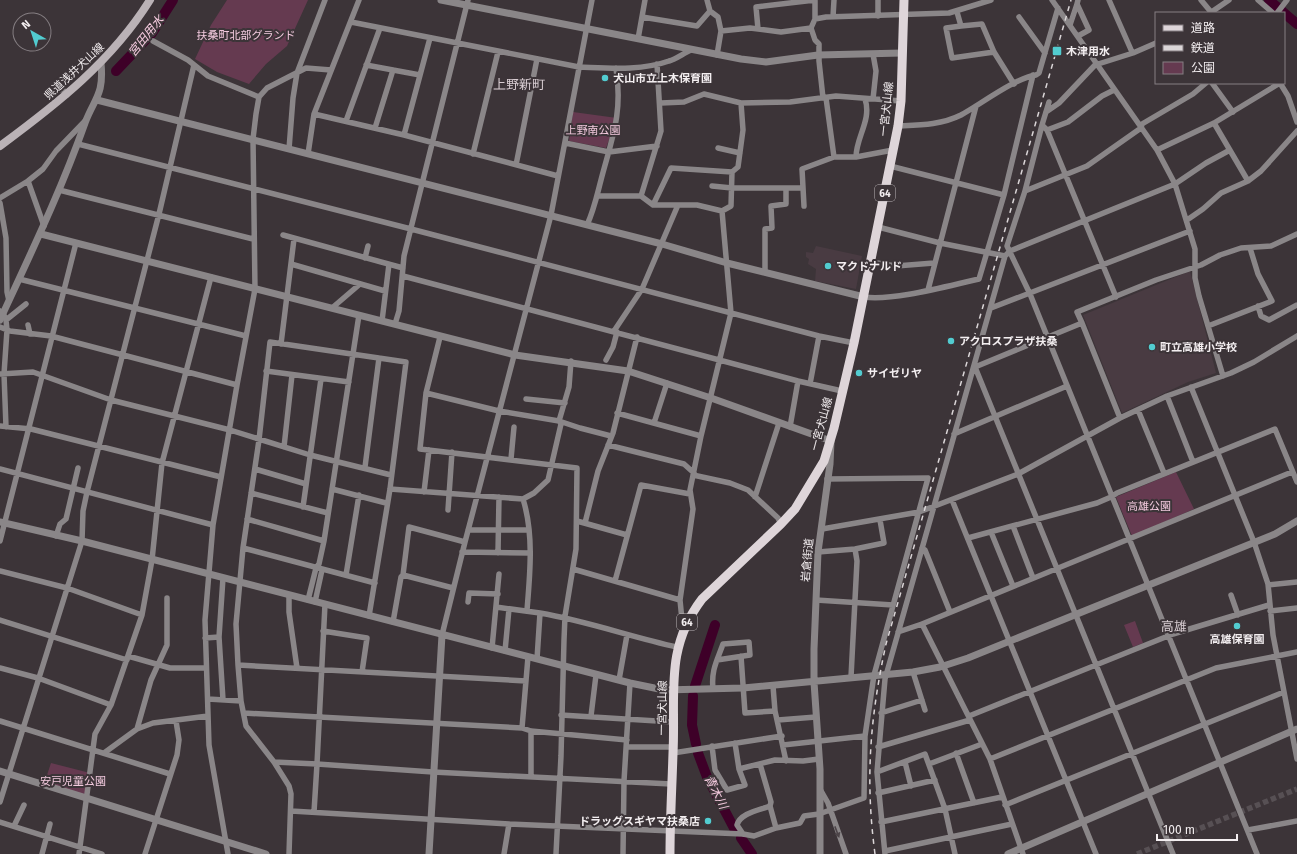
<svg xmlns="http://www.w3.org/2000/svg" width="1297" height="854" font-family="'Fira Sans','Noto Sans JP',sans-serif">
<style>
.built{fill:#493b42}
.green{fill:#653a50}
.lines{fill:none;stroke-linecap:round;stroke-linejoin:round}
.river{stroke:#3e0028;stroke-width:10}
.minor-tunnel{stroke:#575054;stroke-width:5.5;stroke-dasharray:5.5 3;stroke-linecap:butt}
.minor{stroke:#8a8688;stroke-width:5.5}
.tertiary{stroke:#8a8688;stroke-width:7}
.secondary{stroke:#bab2b6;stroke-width:8}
.primary{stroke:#ded5d9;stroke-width:9}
.rail{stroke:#dbd6d8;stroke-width:1.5;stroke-dasharray:5 5;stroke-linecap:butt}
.oneway{fill:#4c4448}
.poi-dot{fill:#52ccd0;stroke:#3c3438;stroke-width:1.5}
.labels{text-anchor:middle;stroke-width:4;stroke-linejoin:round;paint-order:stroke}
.shield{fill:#3c3438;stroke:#bcb6b9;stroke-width:1}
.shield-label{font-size:10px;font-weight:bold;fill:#f3eef0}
.park-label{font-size:11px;fill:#f3cade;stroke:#3c3438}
.poi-label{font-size:11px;font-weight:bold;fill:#f3eef0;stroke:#3c3438;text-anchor:start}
.street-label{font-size:11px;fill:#f3eef0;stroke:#3c3438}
.water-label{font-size:12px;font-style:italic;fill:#f3c9dd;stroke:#3c3438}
.quarter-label{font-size:13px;fill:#d8cdd2;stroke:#3c3438}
</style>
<rect width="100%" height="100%" fill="#3c3438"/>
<path class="built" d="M816,246l46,10 -6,33 -41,-8 1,-12 -8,-5 1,-5 -3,-2v-5l7,1z
M1190,271l26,102 -28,9 -66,31 -39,-98z"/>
<path class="green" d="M227,0h81l-21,46 -21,18 -17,20 -32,-12 -22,-13 16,-34z
M573,112l44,6 -11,30 -37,-7z
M1176,472l18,37 -62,27 -16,-39z
M1135,621l8,22 -10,4 -9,-22z
M51,763l39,10 -4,26 -42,-15z"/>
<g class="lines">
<path class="river" d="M1269,0l28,24
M116,71l36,-38 21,-33
M695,686l20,-61
M693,696l-1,29 4,19
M698,753l9,24 28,53
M741,838l11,16"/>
<path class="minor-tunnel" d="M1137,854l160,-65"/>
<path class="minor" d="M707,0l3,11 8,6 3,14 -4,24
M878,0v16
M1052,0l105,150 18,34 20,65v29l4,18 24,80
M1078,0l-1,4 12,26 -11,6
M1109,0l23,52
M1201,0l10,12
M1258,0l15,13
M957,12l4,14 21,-2 12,28 20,32
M1210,13l19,-13
M1277,13l10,-13
M642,17l55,9 13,-15
M833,17l1,-17
M1019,17l26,36
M815,19v-19
M351,22l228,45c29,1 62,4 90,-6 7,-2 15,-8 22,-11
M1070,25l7,-21
M961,26l-15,2 6,30 42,-6
M811,28l4,12 4,4v17l4,37
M758,29l-2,-22 59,-7
M721,31l29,-3 31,4 30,-4 4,-9 11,-2 123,-4 42,-13
M638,39l7,-39
M153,41l35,19 20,16 51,21
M366,65l54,10
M1212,83l21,29
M1280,83l8,13 9,26
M58,89l5,1 4,5
M826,98l8,59
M873,99l3,-28 -3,-17
M661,103l23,-1 20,-8 37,9 49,-1 46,-6 65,5
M1046,112l13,-9 36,-38 38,-12 23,-10
M314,114l90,21 154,41
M346,121l34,-93
M1214,123l34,58
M1042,125l7,-23
M898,126c22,-1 43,-1 63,-11 20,-11 54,-37 75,-40l3,-2 19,-65
M375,128l18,-58
M1047,130l21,-8 34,-26 12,-6
M404,135l26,-97
M565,143l44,9 48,-6
M78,144l333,85 408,107 35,7
M718,148l22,5
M289,149l4,-51 4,-25 28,-73
M1157,150l57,-27 66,-40
M308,154l6,-40 45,-114
M473,154l25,-102
M856,157c0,-20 16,-37 9,-58
M516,165l21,-106
M890,166l114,29
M28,181l16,45
M712,186l20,2h71
M59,190l194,49
M1025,191l62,-25 54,-38 1,-4 51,-30 13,-11
M597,196h44l12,9h44l25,6 9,-5 1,-34 6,-5 5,-37 -2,-27
M641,196l20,-65 -4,-67
M0,198l28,-17 15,-12 13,-18 29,-30
M0,203l6,35 1,54 2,9
M653,205l18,-37 61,4
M804,206l-2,-37 32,-12h22l37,-7
M1187,220l16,-11 18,-16 27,-12 13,-10 36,-40
M587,225c7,-15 10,-30 14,-45 11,-42 22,-67 15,-112
M878,227l62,16 65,13
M283,235l120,33
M365,258l3,-12
M871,262l25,4 38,-3
M291,264l94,27
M765,272v-43l7,-1 -1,-22 15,-2v-16
M403,276l395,105 44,10
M19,279l227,57
M928,290l48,-184
M864,297c30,4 83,-11 115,-18l25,-84 29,-120
M1116,297l-69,-167 -5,-5 -17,66 -18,55 23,48 227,560
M1258,306l3,10 8,4 28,-15
M332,308l28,-24
M991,308l199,-77
M0,311l3,2 3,7 1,10 -3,44 2,53
M6,320l20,-16
M382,321l7,-57
M1082,323l-5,-11 79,-32 45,-15 19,-10 21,-7 30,-2 26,-12
M395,324l4,-13 5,-55 64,-256
M28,325l2,9
M1208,326l64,-25 -14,-27 -8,-26
M0,327l10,4 41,5 186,49
M614,331l28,-42 36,-84
M440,337l-14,56 -6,56 157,19 -1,81 -11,67 -1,24 -3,116 -5,98
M281,344l13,-105
M606,360l7,-13 4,-15
M975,367l198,487
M975,367l107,-44 38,95
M266,371l83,11
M0,374l33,-2 78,28 119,30 80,25 81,20
M810,384l9,-48
M1191,387l63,155 14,42 5,51 24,124
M426,393l73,18 60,10 21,7 31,8
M1167,396l26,66
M526,399l39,4
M1138,410l26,63
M617,413l84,23
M654,423l13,-40
M0,426l31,3 190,48
M790,427l8,-46
M954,434l113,-48
M608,445l76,19 10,9
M284,447l8,-72
M511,459l3,-32
M365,467l14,-109
M0,469l213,56
M255,469l51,15
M693,475l37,8 18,7 30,28 3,6
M332,489l54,14
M390,489l133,10 11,-6 14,-13 13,-56 -2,-3 10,-34 2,-26
M424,492l5,-42
M251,493l77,20
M755,497l24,-74
M523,499c11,35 7,75 4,111
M952,500l144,354
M303,507l18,-128
M448,510l4,-58
M247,519l77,22
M577,521l50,14
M585,523l13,-52 15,-38 24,-96
M1013,526l20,52
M822,529l97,-17 99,-38 102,-56 47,-22 64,-23 23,-11 43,-26
M468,530h61
M991,532l22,54
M56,536l4,-12 6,-5 12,-51
M968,538l129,-35 14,-6 6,-4 158,-64 22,53
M0,541l76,-298
M243,548l132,35
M922,548l3,2 25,62
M462,552l68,1
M818,552l37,-3 29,-6 -4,-23
M498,553l1,-56
M573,569l107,31
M0,571l67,17 75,27
M346,575l13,-80
M403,575l50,13
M615,581l26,-96 49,9
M1268,585l29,-3
M289,595v17l8,56
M1231,595l7,20
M308,600l8,-32 3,-4 5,-23 35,-226
M816,600l77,5
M315,602l7,-32
M468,602l1,-9 29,1
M325,604l-8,160 116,8 238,12
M496,607l44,6
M1270,611l27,-3
M0,620l127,40
M393,622l8,-45 2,-2 6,-48 56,15
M922,624l68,135 33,95
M685,628l-3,-8 -2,-20 13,-91 -3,-19 11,-54 30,-123 -9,-102
M323,631l44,7 -5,34
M898,632l24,-8 370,-152
M442,635l23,-93 86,-327 41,-215
M205,638l14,-1
M492,648l7,-74
M505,651l4,-42
M128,656l42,12h36
M741,656l4,57 30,-2
M537,659l3,-46c47,8 91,24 137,34
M238,665l288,16
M0,668l38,10 73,27
M913,672l12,38
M851,677l6,-116 -2,-12
M619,680l8,-45
M773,686l2,25 11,50
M713,689c-2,-19 4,-28 10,-45l26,-2 1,13 -33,5
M208,699l33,2
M223,700l-4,-63 4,-59
M244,713l278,15 9,3 96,9
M881,713l41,-13
M561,715l112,7
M591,716l5,-41
M969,716l204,-82 96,-29
M778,720l38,-3
M0,721l170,53
M522,728l6,-71
M137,729l14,-49 16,-35v-47
M531,731v45
M783,745l82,-9
M712,746l3,24 12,20 18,-5 -6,-16 -4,-26
M627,747h46
M878,747l92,-27
M104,753l33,-24 16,-6 55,-7
M673,753l109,-17
M956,753l18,50
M990,759l226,-91 81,-16
M274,762l43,2 -3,48
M905,762l6,24
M760,764l11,38 -1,4
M929,764l53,-20
M739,769l36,-9 28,1 16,-2
M877,772l48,-18 20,55 10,45
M820,789l8,14 18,51
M878,793l57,-13
M0,802l82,-261 1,-30 4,-19 72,-278 35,-149
M1005,805l279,-113
M291,811l218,13 234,10 11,2 22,-8 24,-5 4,-7 15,-2 45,-16 1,-62 9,-61 54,-197 -101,1
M0,822l102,32
M881,822l121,-25
M14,826l10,-21
M1248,830l49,-9
M743,834l-6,-9c3,-12 23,-15 33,-19l6,22
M885,851l127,-27
M42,854l8,-30
M79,854l16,-120 16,-29 31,-90 10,-55 10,-97 49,-186
M145,854l32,-99 2,-15 -3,-19
M228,854l-19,-109 -4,-125 8,-95 24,-140 18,-96 -2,-150 3,-25 3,-17 8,-9 39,-20 25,2
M289,854l2,-60 -2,-8 -15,-24 -28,-36 -5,-25 -3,-36 -2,-41 7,-76 16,-108 11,-98 136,20 -16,127 -21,127
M504,854l5,-30
M623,854l1,-73 6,-98
M885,854l-8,-82 8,-93 120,-423 5,-5 165,-67 31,-21 24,-13"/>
<path class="tertiary" d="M441,0l300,59 25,3 52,-7 84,-2
M97,100l565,144 65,19 137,34
M41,234l474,121 113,16 83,27 120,43 -1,23 -12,88 -4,97v33l6,87v85
M0,320c30,-65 61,-129 85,-197 10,-26 19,-28 16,-60
M0,522l82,19 548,142 34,7 79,-2 170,-16 27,-5 28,-9 307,-124 22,-13
M0,771l266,83
M429,854l13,-219
M1008,854l289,-125"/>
<path class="secondary" d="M0,146c57,-42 112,-85 150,-146"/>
<path class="primary" d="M670,854c0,-34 2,-67 3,-101 3,-58 -9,-104 29,-154l79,-75 14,-15 29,-48 10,-33 20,-85 44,-217 3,-25 3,-101"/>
<path class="rail" d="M875,854c-10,-75 -5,-136 11,-210l185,-644"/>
</g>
<defs><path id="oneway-solid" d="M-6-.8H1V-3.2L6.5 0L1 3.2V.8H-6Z"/></defs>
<use class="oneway" href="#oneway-solid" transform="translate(837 832) rotate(69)"/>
<g class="poi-dot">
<rect x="1052" y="46" width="10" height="10" rx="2"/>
<circle cx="605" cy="78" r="4"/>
<circle cx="828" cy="266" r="4"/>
<circle cx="951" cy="341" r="4"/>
<circle cx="1152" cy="347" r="4"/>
<circle cx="859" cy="373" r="4"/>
<circle cx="1237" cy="626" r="4"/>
<circle cx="708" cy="821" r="4"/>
</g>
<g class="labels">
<g class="shield">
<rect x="875" y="185" width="20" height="16" rx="3"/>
<rect x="677" y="614" width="20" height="16" rx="3"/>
</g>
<g class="shield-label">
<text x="885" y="197">64</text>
<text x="687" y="626">64</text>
</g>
<g class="park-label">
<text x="246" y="39">扶桑町北部グランド</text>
<text x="593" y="134">上野南公園</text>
<text x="1149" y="510">高雄公園</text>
<text x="73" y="785">安戸児童公園</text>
</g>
<g class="poi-label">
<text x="1066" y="55">木津用水</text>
<text x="613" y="82">犬山市立上木保育園</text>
<text x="836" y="270">マクドナルド</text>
<text x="959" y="345">アクロスプラザ扶桑</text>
<text x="1160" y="351">町立高雄小学校</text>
<text x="867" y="377">サイゼリヤ</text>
<text x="1237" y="643" text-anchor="middle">高雄保育園</text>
<text x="700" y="825" text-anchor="end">ドラッグスギヤマ扶桑店</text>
</g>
<g class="street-label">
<text transform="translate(74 71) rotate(-43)" y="4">県道浅井犬山線</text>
<text transform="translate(886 109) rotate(-84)" y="4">一宮犬山線</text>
<text transform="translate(821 424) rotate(-75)" y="4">一宮犬山線</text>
<text transform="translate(807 560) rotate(-85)" y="4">岩倉街道</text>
<text transform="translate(662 708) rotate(-89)" y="4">一宮犬山線</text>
</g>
<g class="water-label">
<text transform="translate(146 36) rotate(-51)" y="4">宮田用水</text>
<text transform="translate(716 792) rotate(63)" y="4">青木川</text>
</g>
<g class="quarter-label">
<text x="519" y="89">上野新町</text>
<text x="1174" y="631">高雄</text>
</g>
</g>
<rect x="1155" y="12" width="130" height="72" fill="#3c3438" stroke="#857e82"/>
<rect x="1163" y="25" width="20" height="6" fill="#ded5d9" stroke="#857e82"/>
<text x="1191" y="32" font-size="12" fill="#f3eef0">道路</text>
<rect x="1163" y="45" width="20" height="6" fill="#dbd6d8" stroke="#857e82"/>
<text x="1191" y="52" font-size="12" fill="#f3eef0">鉄道</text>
<rect x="1163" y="62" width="20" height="12" fill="#653a50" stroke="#857e82"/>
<text x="1191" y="72" font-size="12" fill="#f3eef0">公園</text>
<g transform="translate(32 32) rotate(321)"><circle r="19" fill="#3c3438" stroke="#857e82"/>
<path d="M0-3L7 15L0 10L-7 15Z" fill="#52ccd0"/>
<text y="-6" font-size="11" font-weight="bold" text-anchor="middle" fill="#f3eef0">N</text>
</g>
<path d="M1157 834v6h80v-6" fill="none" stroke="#f3eef0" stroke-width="2"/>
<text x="1163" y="834" font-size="12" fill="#f3eef0" stroke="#3c3438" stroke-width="3" paint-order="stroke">100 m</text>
</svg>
